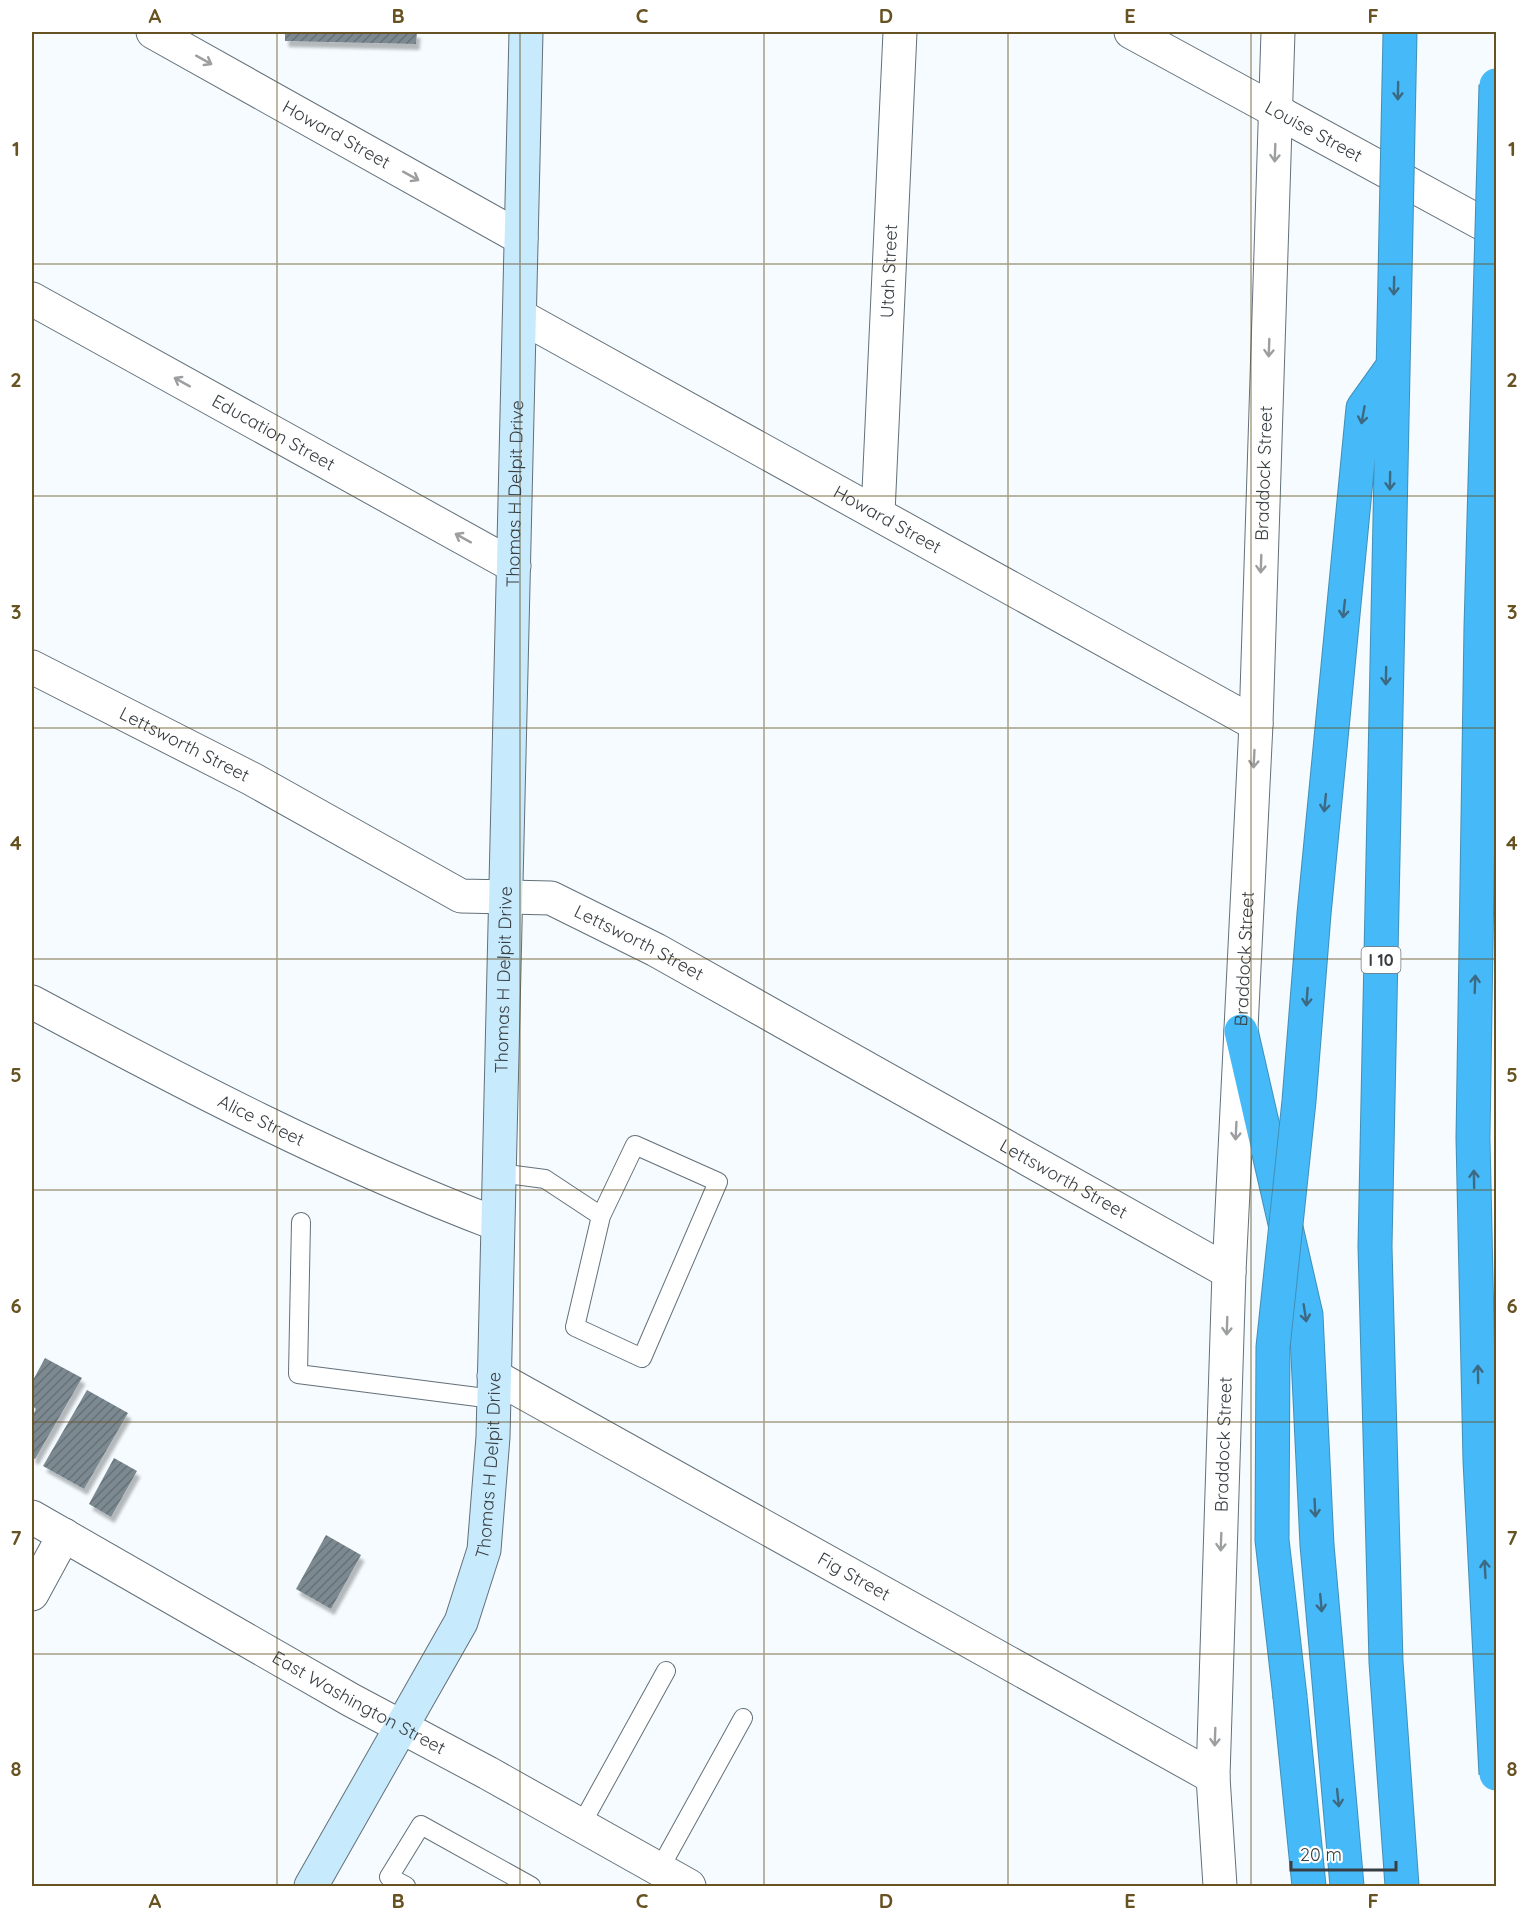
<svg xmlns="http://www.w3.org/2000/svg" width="1528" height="1918" font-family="Quicksand,sans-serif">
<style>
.building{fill:url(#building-hatch);filter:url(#shadow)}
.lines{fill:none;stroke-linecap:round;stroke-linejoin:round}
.service-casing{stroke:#637079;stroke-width:20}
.minor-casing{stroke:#637079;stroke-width:35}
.tertiary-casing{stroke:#637079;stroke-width:35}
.secondary-casing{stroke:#637079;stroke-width:35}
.motorway-casing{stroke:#418fb8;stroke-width:35}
.service{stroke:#fff;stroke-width:18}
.minor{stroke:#fff;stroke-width:33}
.tertiary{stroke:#fff;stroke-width:33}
.secondary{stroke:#c8eafd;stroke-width:33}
.motorway{stroke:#46baf8;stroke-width:33}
.motorway-bridge-casing{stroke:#418fb8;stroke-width:35;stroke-linecap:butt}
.motorway-bridge{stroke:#46baf8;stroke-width:33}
.oneway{stroke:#9c9ea0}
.oneway2{stroke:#3d6982}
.grid{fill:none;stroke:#675221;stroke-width:1.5;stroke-opacity:0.55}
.labels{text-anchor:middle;stroke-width:4.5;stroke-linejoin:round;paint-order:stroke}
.shield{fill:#fff;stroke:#74787b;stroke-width:1.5}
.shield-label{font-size:16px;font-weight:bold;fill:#383e42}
.street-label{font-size:18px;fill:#383e42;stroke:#fff}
.neatline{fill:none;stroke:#675221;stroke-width:2}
.grid-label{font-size:20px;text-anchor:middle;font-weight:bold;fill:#675221}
</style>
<defs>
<pattern id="building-hatch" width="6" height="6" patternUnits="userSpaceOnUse" patternTransform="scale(1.5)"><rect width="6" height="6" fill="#7b8991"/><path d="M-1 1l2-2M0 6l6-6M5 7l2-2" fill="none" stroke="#667178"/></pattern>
<filter id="shadow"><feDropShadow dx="3.5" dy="6" stdDeviation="1.5" flood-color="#0004"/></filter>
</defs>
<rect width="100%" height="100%" fill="#f5fbff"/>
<path class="building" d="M285,32h132l-1,12 -131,-3z
M45,1358l37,20 -47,81 -3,-2v-40l4,-8 -4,-3v-24z
M87,1390l41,23 -44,76 -41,-23z
M114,1458l23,13 -26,46 -22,-13z
M326,1535l35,20 -30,54 -35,-20z"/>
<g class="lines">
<defs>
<path id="service" d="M499,1173l46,6 56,37 -26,111 67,31 76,-176 -83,-37 -34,71
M301,1222l-3,152 195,25
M581,1825l85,-154
M659,1870l84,-152
M406,1886l-17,-9 32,-52 110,61"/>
<g id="minor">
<path id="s1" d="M153,32l368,206"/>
<path id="s2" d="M32,299l482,267"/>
<path id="s3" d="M520,316l736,408"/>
<path id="s4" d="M878,513l22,-481"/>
<path id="s5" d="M32,667l220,112 209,117 90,2 105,52 573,322"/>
<path id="s6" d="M32,1002c151,81 304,161 465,222"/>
<path id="s7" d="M494,1376l719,401"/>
<path d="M32,1594l32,-59"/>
</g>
<g id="tertiary">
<path id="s8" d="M1131,32l365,199"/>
<path id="s9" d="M32,1517l319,183 137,73 201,113"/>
<path id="s10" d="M1220,1886l-7,-109 16,-505 27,-548 22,-692"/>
</g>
<g id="secondary">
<path id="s11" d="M311,1886l150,-264 23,-72 9,-113 33,-1405"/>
</g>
<path id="motorway" d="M1241,1031l65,284 11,230 30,341
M1290,1697l19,189"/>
</defs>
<use href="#service" class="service-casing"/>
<use href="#minor" class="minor-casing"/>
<use href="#tertiary" class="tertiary-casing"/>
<use href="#secondary" class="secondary-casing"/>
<use href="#motorway" class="motorway-casing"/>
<use href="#service" class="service"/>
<use href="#minor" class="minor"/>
<use href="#tertiary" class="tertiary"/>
<use href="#secondary" class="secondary"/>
<use href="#motorway" class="motorway"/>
<defs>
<path id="motorway-bridge" d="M1400,33l-25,1213 11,416 16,224
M1496,85l-15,542 -8,511 7,323 16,313
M1290,1697l-18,-157 1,-193 26,-246 15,-187 49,-506 30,-42"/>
</defs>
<use href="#motorway-bridge" class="motorway-bridge-casing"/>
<use href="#motorway-bridge" class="motorway-bridge"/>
</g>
<defs><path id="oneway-shaft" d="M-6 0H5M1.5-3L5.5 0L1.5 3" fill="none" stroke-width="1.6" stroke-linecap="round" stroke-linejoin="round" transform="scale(1.5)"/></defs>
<g class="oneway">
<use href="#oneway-shaft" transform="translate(204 60) rotate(29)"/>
<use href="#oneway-shaft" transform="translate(1275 153) rotate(92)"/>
<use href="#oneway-shaft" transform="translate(411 176) rotate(29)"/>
<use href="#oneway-shaft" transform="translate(1269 348) rotate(92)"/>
<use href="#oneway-shaft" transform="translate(182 382) rotate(-151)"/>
<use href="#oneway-shaft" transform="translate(463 538) rotate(-151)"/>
<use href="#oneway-shaft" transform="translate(1261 564) rotate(92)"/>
<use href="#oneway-shaft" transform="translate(1254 759) rotate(93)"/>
<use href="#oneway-shaft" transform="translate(1236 1131) rotate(93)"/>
<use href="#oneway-shaft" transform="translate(1227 1326) rotate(92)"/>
<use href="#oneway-shaft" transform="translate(1221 1542) rotate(92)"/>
<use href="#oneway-shaft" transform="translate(1215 1737) rotate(92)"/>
</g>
<g class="oneway2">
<use href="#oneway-shaft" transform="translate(1398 91) rotate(91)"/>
<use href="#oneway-shaft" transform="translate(1394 286) rotate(91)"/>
<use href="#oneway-shaft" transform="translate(1363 415) rotate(100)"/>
<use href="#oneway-shaft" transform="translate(1390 481) rotate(91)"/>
<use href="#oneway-shaft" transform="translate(1344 609) rotate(96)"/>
<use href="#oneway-shaft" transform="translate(1386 676) rotate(91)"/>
<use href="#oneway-shaft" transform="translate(1325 803) rotate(96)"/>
<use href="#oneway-shaft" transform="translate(1475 984) rotate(-88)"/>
<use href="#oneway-shaft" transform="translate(1307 997) rotate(94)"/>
<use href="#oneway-shaft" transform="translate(1474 1179) rotate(-91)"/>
<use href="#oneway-shaft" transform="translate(1305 1313) rotate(81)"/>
<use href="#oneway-shaft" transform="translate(1478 1374) rotate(-91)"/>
<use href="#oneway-shaft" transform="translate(1315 1508) rotate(87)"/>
<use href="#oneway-shaft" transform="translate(1485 1569) rotate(-93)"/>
<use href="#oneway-shaft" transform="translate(1321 1603) rotate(85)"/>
<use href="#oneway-shaft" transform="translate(1338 1798) rotate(84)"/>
</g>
<path class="grid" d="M277,32v1854M520,32v1854M764,32v1854M1008,32v1854M1251,32v1854M32,264h1464M32,496h1464M32,728h1464M32,959h1464M32,1190h1464M32,1422h1464M32,1654h1464"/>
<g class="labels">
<rect class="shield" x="1361.5" y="947" width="39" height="26" rx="4.5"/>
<g class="shield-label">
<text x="1381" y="966">I 10</text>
</g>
<g class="street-label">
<text dy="6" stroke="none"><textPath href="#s8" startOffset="208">Louise Street</textPath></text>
<text dy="6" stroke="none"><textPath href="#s1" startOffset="210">Howard Street</textPath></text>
<text dy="6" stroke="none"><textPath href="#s4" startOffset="242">Utah Street</textPath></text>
<text dy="6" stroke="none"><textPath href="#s2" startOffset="276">Education Street</textPath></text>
<text dy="6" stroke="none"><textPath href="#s10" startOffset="1414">Braddock Street</textPath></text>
<text dy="6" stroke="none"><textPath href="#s11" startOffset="1436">Thomas H Delpit Drive</textPath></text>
<text dy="6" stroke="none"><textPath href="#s3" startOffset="420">Howard Street</textPath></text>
<text dy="6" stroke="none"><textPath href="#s5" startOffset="171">Lettsworth Street</textPath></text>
<text dy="6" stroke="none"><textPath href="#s5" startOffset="675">Lettsworth Street</textPath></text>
<text dy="6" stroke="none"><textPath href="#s10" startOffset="928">Braddock Street</textPath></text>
<text dy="6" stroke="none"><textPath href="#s11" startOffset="950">Thomas H Delpit Drive</textPath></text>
<text dy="6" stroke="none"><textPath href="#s6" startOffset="258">Alice Street</textPath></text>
<text dy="6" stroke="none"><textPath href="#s5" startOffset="1161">Lettsworth Street</textPath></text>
<text dy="6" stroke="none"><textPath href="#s10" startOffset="442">Braddock Street</textPath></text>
<text dy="6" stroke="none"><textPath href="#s11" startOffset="464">Thomas H Delpit Drive</textPath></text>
<text dy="6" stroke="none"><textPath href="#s7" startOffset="412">Fig Street</textPath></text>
<text dy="6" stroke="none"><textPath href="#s9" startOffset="376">East Washington Street</textPath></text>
</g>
</g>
<rect width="1528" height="1918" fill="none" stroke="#ffffff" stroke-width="66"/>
<path d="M1291 1861v9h105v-9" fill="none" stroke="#383e42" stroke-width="3"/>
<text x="1300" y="1861" font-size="18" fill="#383e42" stroke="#ffffff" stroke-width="4.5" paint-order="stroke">20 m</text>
<rect x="33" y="33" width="1462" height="1852" class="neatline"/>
<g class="grid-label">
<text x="155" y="23">A</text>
<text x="398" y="23">B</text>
<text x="642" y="23">C</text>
<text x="886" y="23">D</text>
<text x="1130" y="23">E</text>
<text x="1373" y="23">F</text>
<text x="16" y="156">1</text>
<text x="1512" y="156">1</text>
<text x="16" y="387">2</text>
<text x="1512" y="387">2</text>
<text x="16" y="619">3</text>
<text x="1512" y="619">3</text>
<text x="16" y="850">4</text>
<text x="1512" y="850">4</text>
<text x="16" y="1082">5</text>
<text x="1512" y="1082">5</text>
<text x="16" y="1313">6</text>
<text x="1512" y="1313">6</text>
<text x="16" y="1545">7</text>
<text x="1512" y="1545">7</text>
<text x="16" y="1776">8</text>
<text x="1512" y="1776">8</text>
<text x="155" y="1908">A</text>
<text x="398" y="1908">B</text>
<text x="642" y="1908">C</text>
<text x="886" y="1908">D</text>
<text x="1130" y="1908">E</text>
<text x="1373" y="1908">F</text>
</g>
</svg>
